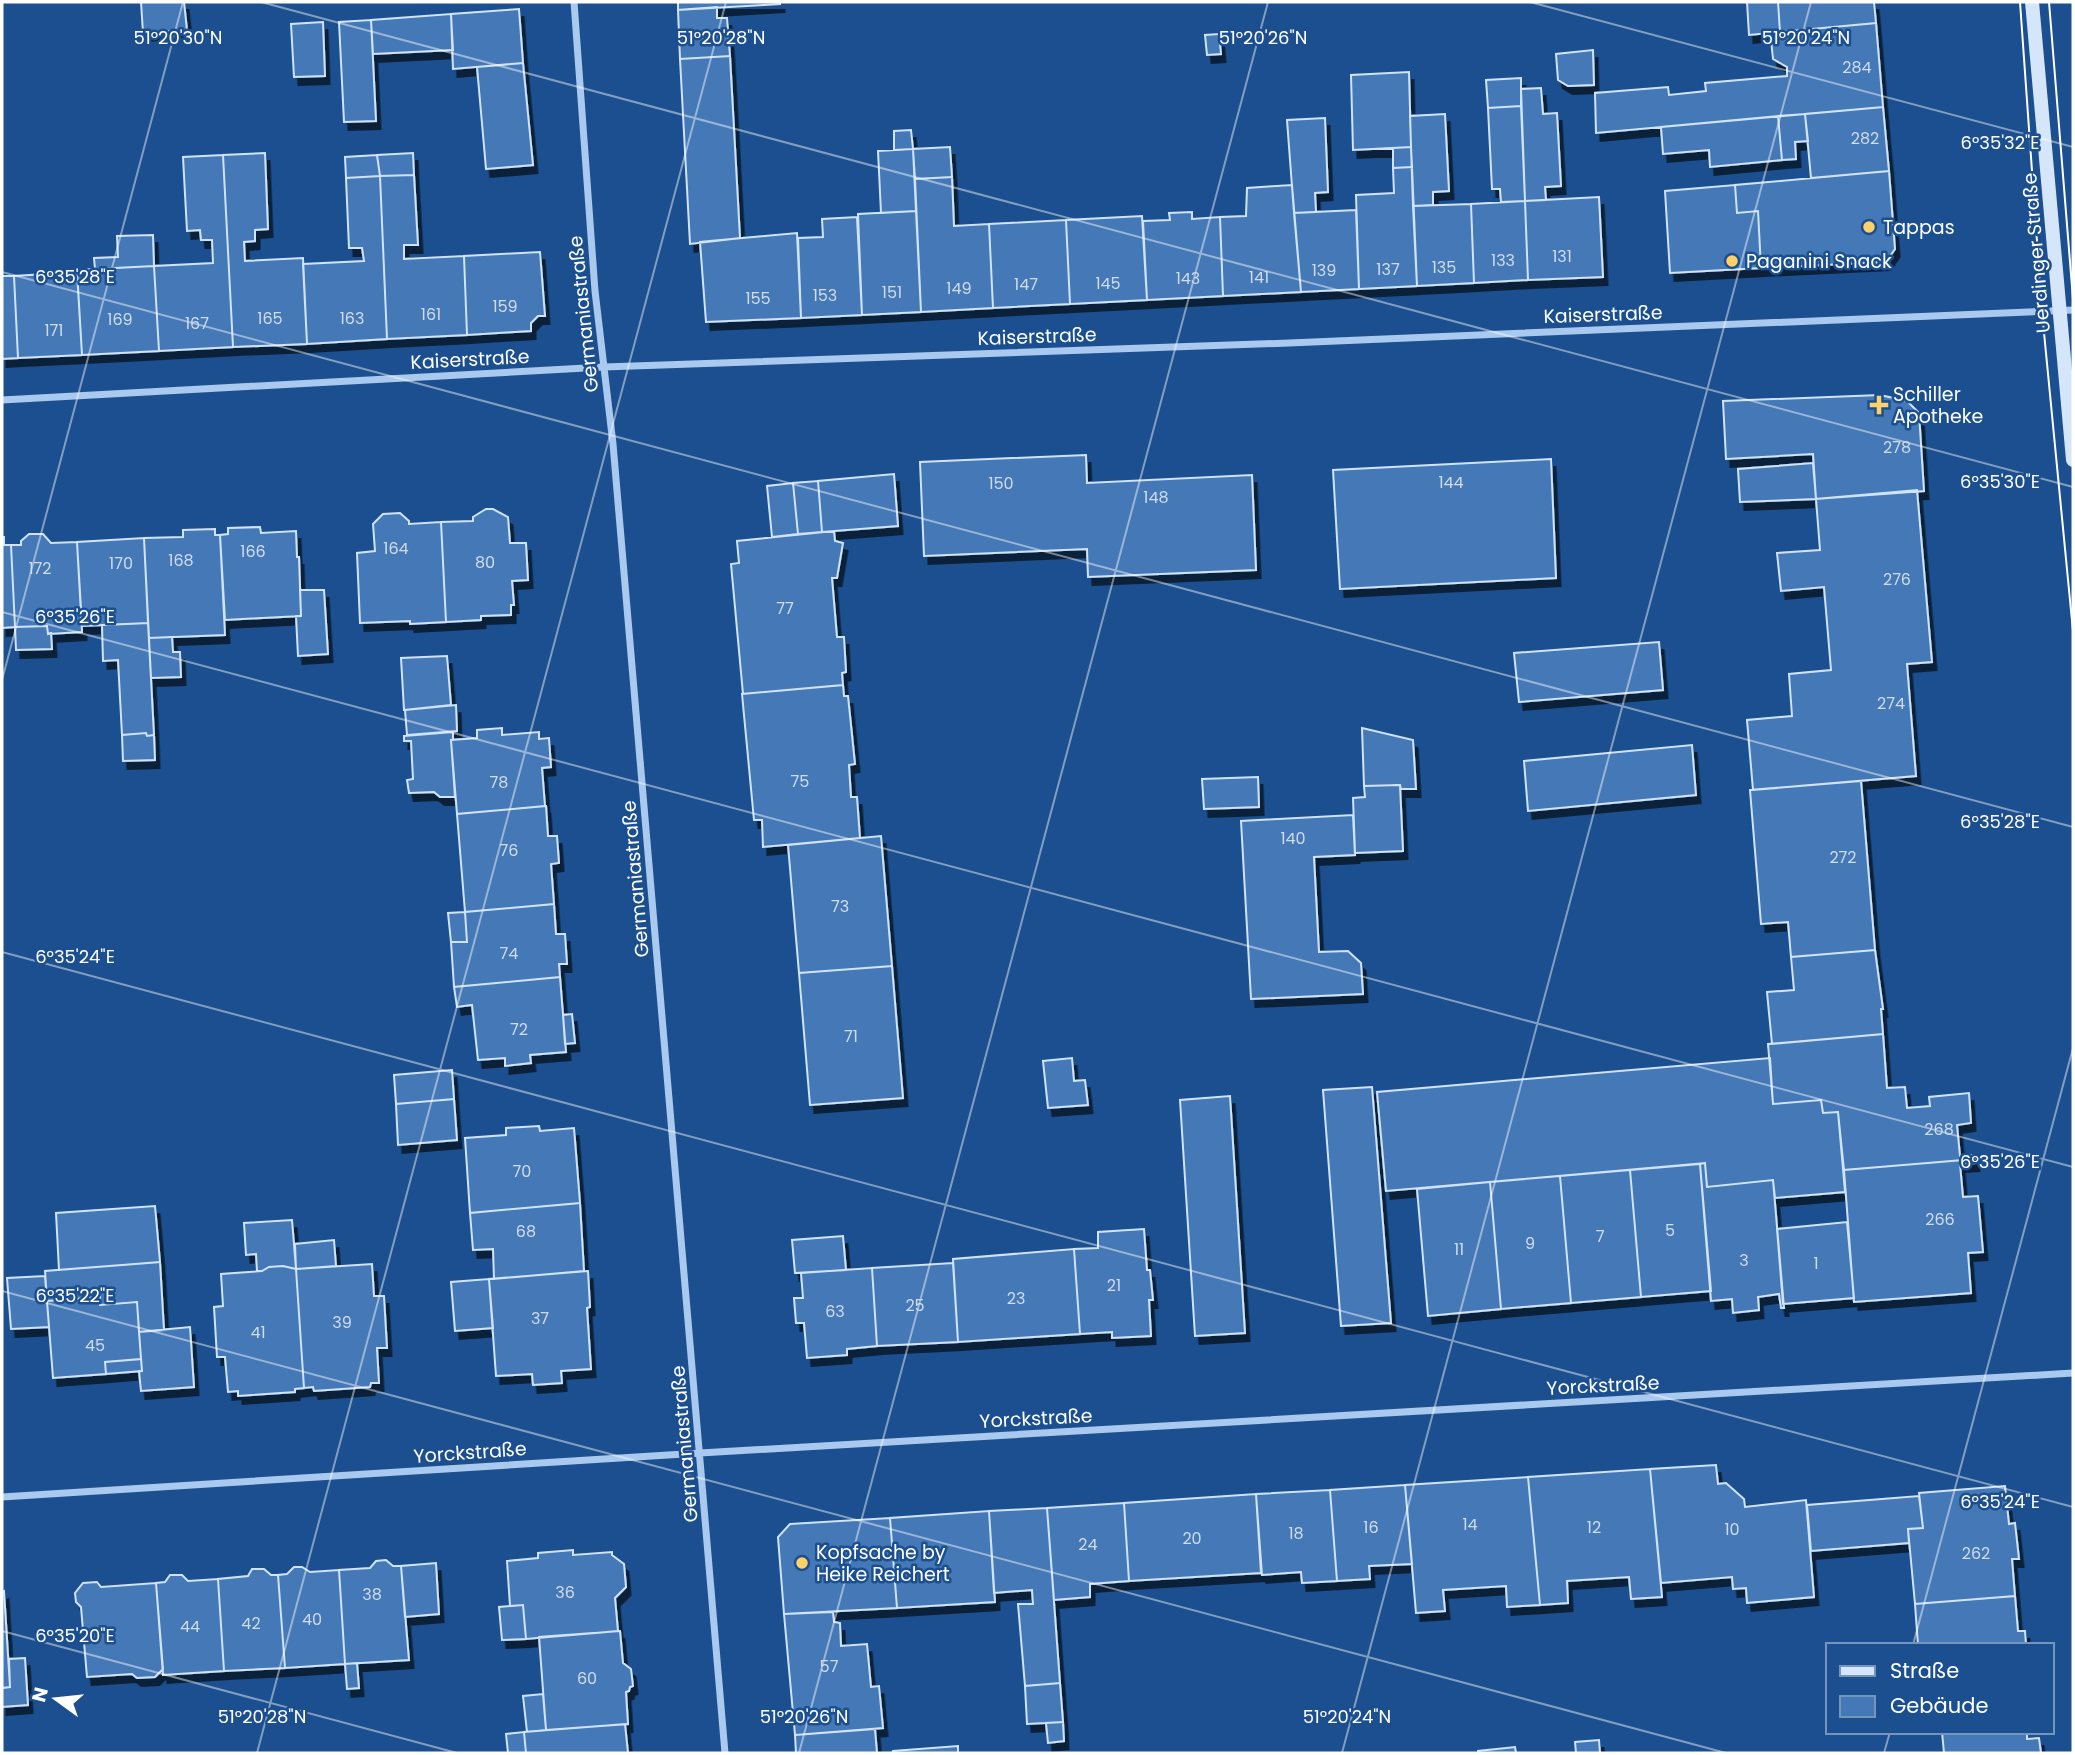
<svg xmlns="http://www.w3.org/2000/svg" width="2075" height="1755" font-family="Poppins,sans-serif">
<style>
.building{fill:#4478b7;stroke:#cfe3fa;stroke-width:2;filter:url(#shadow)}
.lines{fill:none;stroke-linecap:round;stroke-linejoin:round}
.street{stroke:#a9c9ee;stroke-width:7}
.secondary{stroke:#d6e6fa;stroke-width:14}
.tram{stroke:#fff;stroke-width:2}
.ticks{fill:none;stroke:#fff;stroke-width:2;stroke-opacity:0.45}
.poi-dot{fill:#ffd166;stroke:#1b4f8f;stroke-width:2.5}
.labels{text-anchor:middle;stroke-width:5;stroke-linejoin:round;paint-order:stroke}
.number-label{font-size:16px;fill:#d0dded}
.poi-label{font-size:19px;fill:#fff;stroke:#1b4f8f;text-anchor:start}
.street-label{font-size:19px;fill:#fff;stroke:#1b4f8f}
.ticks-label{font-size:18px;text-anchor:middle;fill:#fff;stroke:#1b4f8f;stroke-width:5;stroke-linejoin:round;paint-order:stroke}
</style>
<defs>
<filter id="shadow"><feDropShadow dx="4.5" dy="8" stdDeviation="0" flood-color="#0009"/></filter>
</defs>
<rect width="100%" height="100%" fill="#1b4f8f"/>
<path class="building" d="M141,2h43l3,28 -44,3z
M678,2h102v2l-102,6z
M1747,2h31l2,30 -31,3z
M1778,2h96l2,21 -96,9z
M717,7v11h10l3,38 -50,3 -2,-49z
M519,9l4,54 -70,6 -2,-55z
M451,14l2,36 -80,4 -2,-34z
M371,20l5,101 -32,1 -5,-100z
M323,22l2,54 -31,1 -3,-53z
M1876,23l7,84 -287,26 -1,-40 73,-6 1,8 37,-4 -1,-8 82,-7v-9l-14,-8 -2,-19 9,-8z
M1219,34l2,20 -14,1 -2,-20z
M1593,50l1,35 -26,1 -10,-6 -2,-26z
M730,56l10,182 -50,6 -10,-185z
M523,63l10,102 -47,4 -9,-102z
M1409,72l2,75 -58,3 -2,-75z
M1521,78v28l-33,2 -2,-28z
M1541,88l2,26 14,-1 4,73 -16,1 1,13 -21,1 -4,-112z
M1521,106l4,95 -24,1 -1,-13h-8l-4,-81z
M1883,107l6,64 -78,7 -6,-64z
M1445,114l4,77 -16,1v13l-20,1 -3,-90z
M1805,114l3,27 -13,1 1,17 -14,1 -4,-44z
M1778,116l4,44 -72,7 -1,-17 -46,4 -2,-27z
M1325,118l3,74 -13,1 1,19 -22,1 -7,-93z
M911,130l2,19 -19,1v-19z
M950,147l2,30 -37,2 -2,-30z
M1411,147l1,20 -19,1v-20z
M913,149l3,62 -35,2 -3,-62z
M265,153l3,76 -13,1v11l-11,1 1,19 58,-3 4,86 -74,3 -10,-192z
M413,153l1,22 -34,1 -3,-21z
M223,155l10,192 -74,4 -5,-85 59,-3 -1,-23h-11l-1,-10 -13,1 -4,-74z
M377,155l3,21 -34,2 -1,-21z
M1412,167l5,119 -58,3 -3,-94 38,-2 -1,-25z
M1889,171l6,78 -9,13 -125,6 -3,-57 -21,2 -2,-28z
M414,175l4,70h-14v14l60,-3 3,79 -80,4 -7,-163z
M380,176l7,163 -80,5 -4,-80 61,-3 -2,-13h-13l-3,-70z
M952,177l2,49 35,-2 4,84 -72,4 -6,-133z
M1292,185l9,107 -78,4 -3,-79 26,-1 1,-28z
M1735,185l2,28 21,-2 3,57 -91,5 -5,-82z
M1599,197l4,80 -75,3 -3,-79z
M1525,201l3,79 -54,3 -3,-79z
M1471,204l3,79 -57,3 -4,-80z
M1356,210l3,79 -58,3 -7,-79z
M916,211l5,101 -59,3 -4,-101z
M1192,212v7l28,-2 3,79 -76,4 -4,-79 27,-1 -1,-7z
M1142,216l5,84 -77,4 -4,-84z
M857,217l5,98 -61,3 -3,-80 25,-1 -1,-18z
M1066,220l4,84 -77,4 -4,-84z
M797,233l4,85 -95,4 -6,-80z
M153,235l1,31 -59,3 -1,-11 24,-1 -1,-21z
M540,252l5,64h-7l-7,7v8l-64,4 -3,-79z
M154,266l5,85 -77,4 -5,-85z
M77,272l5,83 -64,3 -4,-82z
M2,276h12l4,82 -16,1z
M1880,395l27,6 12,12 5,78 -108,8 -3,-45 -87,5 -3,-58z
M1086,455l1,28 165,-8 4,95 -168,7 -1,-28 -163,7 -4,-94z
M1551,459l5,119 -216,11 -7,-119z
M1813,463l3,36 -76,3 -2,-33z
M894,474l4,52 -76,6 -4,-51z
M818,481l4,51 -24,2 -5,-51z
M793,483l5,51 -26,3 -5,-51z
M1917,490l15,172 -25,2 9,112 -163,14 -6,-70 45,-4 -3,-42 42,-4 -7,-83 -43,4 -4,-38 43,-3 -4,-51z
M486,509h7l15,8 2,26h16l2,37 -16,1 2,24h-3v10l-30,1v4l-35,2 -5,-100 32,-1v-4z
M400,513l9,8v3l32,-2 5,100 -36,2v-3l-50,2 -3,-70 18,-2 -2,-27 10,-10z
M260,527l1,6 35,-2 1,26h2l2,59 -76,4 -5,-85 8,-1v-6z
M215,529v6h5l5,100 -76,3 -5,-100 39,-1v-7z
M834,531l1,10 8,2 -6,35h-5l5,59h7l2,35 -4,1 1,12 -100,9 -12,-130 8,-1 -2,-22z
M29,534h14l8,9 26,-1 5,90 -34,2 -1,-8 -32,1 -4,-82h10v-4z
M2,537h2v8h7l4,82 -13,1z
M144,538l4,85 -66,3 -5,-84z
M300,590h24l4,64 -30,2 -2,-40h5z
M148,623l6,112 -7,1 -1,-3 -24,2 -4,-75 -15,1 -1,-36z
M47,626l1,8 3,-1 1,16 -36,1 -1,-23z
M172,637l1,15h7l1,25 -30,1 -2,-40z
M1659,642l4,48 -144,12 -5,-49z
M447,656l4,49 -47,5 -3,-52z
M843,685l1,11h4l7,68 -6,1 2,32h6l3,41 -97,9 -1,-27h-8l-12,-126z
M456,705l1,26 -50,4 -2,-25z
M502,728v7l37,-3v7l10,-1 2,29 -9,1 3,38 -88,8 -6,-74 26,-2v-8z
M1362,728l51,12 3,49h-15l-1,-4 -36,1z
M453,732v8h-2l4,57h-15l-6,-5 -25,1 -2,-13 6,-1 -2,-38h-7v-5z
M146,733l1,3 7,-1 1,25 -32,1 -1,-26z
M1692,745l4,50 -168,16 -4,-50z
M1258,777l1,30 -55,2 -2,-30z
M1861,781l14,169 -84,7 -3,-35 -27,2 -11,-134z
M1400,785l3,66 -48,2 -2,-55 12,-1 -1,-11z
M546,806l2,30h9l2,27 -8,1 3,40 -89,8 -8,-98z
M1353,815l2,40 -41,2 5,95 29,-1 13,12 2,31 -112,5 -10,-178z
M881,836l11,130 -93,7 -11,-128z
M554,904l2,30h9l2,30h-8l1,13 -106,10 -3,-45h16l-2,-30z
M465,912l2,30h-16l-3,-29z
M1875,950l8,59h-2l2,25 -111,10 -5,-52 27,-2 -3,-33z
M892,966l11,132 -93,7 -11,-132z
M560,977l6,75 -36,3 1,8 -26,3v-8l-27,2 -6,-55 -15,2 -3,-20z
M572,1014l3,29 -10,1 -2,-29z
M1883,1034l4,54 18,-1 2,21 23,-2 -1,-9 40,-4 2,30 -14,2 3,31 15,-1v4l-131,11 -6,-58 -15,1 -2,-13 -48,4 -5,-60z
M1072,1058l2,23 11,-1 3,25 -40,3 -5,-47z
M1770,1058l3,46 48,-4 2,13 15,-1 7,80 -70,6 -2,-18 -66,7 -2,-24 -319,28 -9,-99z
M452,1070l2,29 -58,5 -2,-29z
M1372,1087l19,236 -50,3 -18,-236z
M1230,1096l15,237 -50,3 -15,-236z
M454,1099l3,41 -59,5 -2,-41z
M539,1126l1,5 34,-3 6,75 -110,10 -5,-75 41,-3v-7z
M1975,1159v4l-15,1 3,33 15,-1 5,56 -15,1 3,40 -117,9 -10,-132z
M1705,1163l2,24 66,-7 11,128h-3l-2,-14 -21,3 1,13 -26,3 -1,-14 -21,2 -11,-137z
M1700,1164l11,127 -70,6 -11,-127z
M1630,1170l11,127 -70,6 -11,-127z
M1560,1176l11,127 -70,6 -11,-127z
M1490,1182l11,127 -73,7 -11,-127z
M580,1203l4,68 -90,8 -1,-30 -20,1 -3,-37z
M155,1206l5,56 -101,8 -3,-57z
M292,1220l4,49 -13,-3 -14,1 -7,4h-5l-1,-17 -10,1 -2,-32z
M1847,1222l7,76 -71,6 -6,-75z
M1144,1229l3,41h3l3,30h-4l2,36 -39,2v-6l-32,2 -6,-85 24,-1v-16z
M843,1236l3,34 -51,3 -3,-33z
M334,1240l2,26 -40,3 -1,-25z
M1074,1249l6,85 -122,8 -5,-83z
M160,1262l4,68 -25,2 -2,-30 -37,3v-8l-53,4 -2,-30z
M953,1263l5,79 -81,4 -5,-78z
M372,1264l2,32h10l3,52h-10l2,35h-8l-1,4 -56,4 -1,-4 -9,1 -8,-119z
M283,1266l13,3 8,119 -9,1v3l-57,4v-5l-10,1 -3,-35h-8l-3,-50 9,-1 -2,-32 41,-3 7,-4z
M872,1268l5,78 -30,3v6l-40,3 -3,-35h-8l-2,-25h9l-2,-25z
M588,1271l2,36 -3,1 4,61 -30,2 1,12 -29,2 -1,-11 -36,2 -7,-97z
M45,1276l4,51 -38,2 -4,-51z
M489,1279l4,49 -38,3 -4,-49z
M100,1297v8l37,-3 4,57 -36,3 1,12 -53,4 -6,-77z
M190,1327l4,60 -53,4 -2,-20h3l-3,-39z
M141,1359l1,12 -36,3 -1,-12z
M1716,1465l2,19 8,-1 18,16 1,8 61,-7 8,97 -67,6 -1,-15 -13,1 -1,-12 -71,6 -11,-114z
M1650,1469l12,128 -31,2 -2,-22 -62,4 1,22 -28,2 -12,-128z
M1528,1477l12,128 -33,2 -1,-21 -63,4 2,21 -29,2 -11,-128z
M1405,1485l7,79 -43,2 1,13 -33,2 -7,-91z
M2005,1486l4,38 6,-1 4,36h-7l3,37 -100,8 -7,-75 15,-1 -4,-35z
M1330,1490l7,91 -35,2 -1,-11 -39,3 -6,-81z
M1256,1494l5,79 -132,8 -5,-78z
M1919,1496l4,32 -15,1 1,14 -98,8 -4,-46z
M1124,1503l5,78 -39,3v13l-36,3 -7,-92z
M1047,1508l13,175 -35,3 -7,-82h15l-1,-14 -38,3 -5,-82z
M989,1511l6,91 -98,6 -7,-90z
M890,1518l7,90 -113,6 -6,-77 12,-13z
M573,1550v5l39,-3v3l12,9 2,23 -11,11 3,33 -92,8 -3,-34 -13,1 -3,-45 31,-3v-5z
M386,1560l7,6h8l8,94 -64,4 -6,-94 31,-2 6,-7z
M436,1563l3,51 -34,3 -4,-51z
M294,1567h8l8,5 29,-2 6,94 -60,4 -7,-93 9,-1z
M252,1569h12l7,6h7l7,93 -61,3 -6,-92 30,-3z
M170,1575h12l6,6 30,-2 6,92 -61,4 -7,-92 9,-1z
M97,1582l4,5 55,-4 7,86 -8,8 -18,1 -5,-4 -45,3 -6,-70 -5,-5 -1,-9 8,-10z
M4,1591l6,96 -8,1v-96z
M2015,1596l3,35h7l1,14h-108l-3,-41z
M523,1605l3,34 -24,1 -3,-33z
M833,1612l1,10 6,1 1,23 26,-2 4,43 8,-1 4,42 -88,7 -11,-121z
M620,1631l3,32 8,6 2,17 -3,1 -1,4 -3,1 2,32 -82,6 -7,-93z
M25,1658l3,47 -26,2v-19l8,-1 -1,-28z
M357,1663l2,25 -12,1 -2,-25z
M1060,1683l3,39 -36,2 -2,-38z
M543,1694l3,36 -19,2 -4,-36z
M1063,1722l1,19 -16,2 -2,-20z
M625,1724l3,29h-102l-2,-21z
M875,1729l2,24h-81l-1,-18z
M524,1732l2,21h-18l-2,-19z
M1942,1732h85v7l12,-1 2,15h-97z
M1599,1740l1,13h-24l-1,-11z
M958,1746v7h-66l1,-2z
M1515,1747l1,6h-38v-2z"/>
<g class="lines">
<path class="street" d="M574,2l21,289 18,153 112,1309
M2,400l602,-33 685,-24 784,-33
M2,1497l698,-44 1373,-80"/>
<path class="secondary" d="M2032,2l41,458"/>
<path class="tram" d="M2020,2l22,310 31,319
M2049,2l24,297"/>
</g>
<path class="ticks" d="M261,2l1812,485M1530,2l543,145M2,272l2071,555M2,612l2071,555M2,680l181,-678M2,952l2071,555M2,1291l1724,462M2,1631l455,122M1913,1645l160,-597M257,1753l469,-1751M799,1753l469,-1751M1342,1753l469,-1751M1884,1753l6,-21"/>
<g class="poi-dot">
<circle cx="1869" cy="227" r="7"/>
<circle cx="1732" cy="261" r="7"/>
<path d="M1875.5 394.5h7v7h7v7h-7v7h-7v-7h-7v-7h7z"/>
<circle cx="802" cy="1563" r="7"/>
</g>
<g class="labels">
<g class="number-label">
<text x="1857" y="73">284</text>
<text x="1865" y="144">282</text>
<text x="1562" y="262">131</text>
<text x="1503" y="266">133</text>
<text x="1444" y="273">135</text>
<text x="1388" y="275">137</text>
<text x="1324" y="276">139</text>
<text x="1259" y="283">141</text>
<text x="1188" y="284">143</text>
<text x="1108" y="289">145</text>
<text x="1026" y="290">147</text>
<text x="959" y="294">149</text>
<text x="892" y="298">151</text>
<text x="825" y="301">153</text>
<text x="758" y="304">155</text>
<text x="505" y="312">159</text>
<text x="431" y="320">161</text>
<text x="270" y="324">165</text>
<text x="352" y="324">163</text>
<text x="120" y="325">169</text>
<text x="197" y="329">167</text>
<text x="54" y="336">171</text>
<text x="1897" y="453">278</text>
<text x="1451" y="488">144</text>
<text x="1001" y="489">150</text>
<text x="1156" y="503">148</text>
<text x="396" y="554">164</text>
<text x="253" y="557">166</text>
<text x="181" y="566">168</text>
<text x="485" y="568">80</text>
<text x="121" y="569">170</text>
<text x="40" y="574">172</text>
<text x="1897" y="585">276</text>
<text x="785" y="614">77</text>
<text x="1891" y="709">274</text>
<text x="800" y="787">75</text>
<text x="499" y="788">78</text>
<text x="1293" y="844">140</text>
<text x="509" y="856">76</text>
<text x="1843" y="863">272</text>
<text x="840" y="912">73</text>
<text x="509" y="959">74</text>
<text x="519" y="1035">72</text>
<text x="851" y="1042">71</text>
<text x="1939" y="1135">268</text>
<text x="522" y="1177">70</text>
<text x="1940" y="1225">266</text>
<text x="1670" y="1236">5</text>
<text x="526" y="1237">68</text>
<text x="1600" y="1242">7</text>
<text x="1530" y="1249">9</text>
<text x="1459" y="1255">11</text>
<text x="1744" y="1266">3</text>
<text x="1816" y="1269">1</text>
<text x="1114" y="1291">21</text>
<text x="1016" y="1304">23</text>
<text x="915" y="1311">25</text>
<text x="835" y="1317">63</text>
<text x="540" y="1324">37</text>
<text x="342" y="1328">39</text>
<text x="258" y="1338">41</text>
<text x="95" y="1351">45</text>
<text x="1470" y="1530">14</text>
<text x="1371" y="1533">16</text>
<text x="1594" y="1533">12</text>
<text x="1732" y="1535">10</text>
<text x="1296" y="1539">18</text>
<text x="1192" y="1544">20</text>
<text x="1088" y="1550">24</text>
<text x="1976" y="1559">262</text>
<text x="565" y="1598">36</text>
<text x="372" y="1600">38</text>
<text x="312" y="1625">40</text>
<text x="251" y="1629">42</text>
<text x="190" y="1632">44</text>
<text x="829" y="1672">57</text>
<text x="587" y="1684">60</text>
</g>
<g class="poi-label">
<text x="1883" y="234">Tappas</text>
<text x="1746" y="268">Paganini Snack</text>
<text x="1893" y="401">Schiller<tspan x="1893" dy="22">Apotheke</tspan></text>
<text x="816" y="1559">Kopfsache by<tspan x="816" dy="22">Heike Reichert</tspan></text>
</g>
<g class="street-label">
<text transform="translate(2036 253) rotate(-95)" y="7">Uerdinger Straße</text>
<text transform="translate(583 314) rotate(-96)" y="7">Germaniastraße</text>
<text transform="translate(1603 314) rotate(-2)" y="7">Kaiserstraße</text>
<text transform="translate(1037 336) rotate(-2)" y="7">Kaiserstraße</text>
<text transform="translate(470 359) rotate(-3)" y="7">Kaiserstraße</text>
<text transform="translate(635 879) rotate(-95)" y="7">Germaniastraße</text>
<text transform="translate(1603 1385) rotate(-3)" y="7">Yorckstraße</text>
<text transform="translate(1036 1418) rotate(-3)" y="7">Yorckstraße</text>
<text transform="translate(684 1444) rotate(-95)" y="7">Germaniastraße</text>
<text transform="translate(470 1452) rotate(-4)" y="7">Yorckstraße</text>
</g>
</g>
<g class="ticks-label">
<text x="178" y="44">51°20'30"N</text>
<text x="721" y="44">51°20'28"N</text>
<text x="1263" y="44">51°20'26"N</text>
<text x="1806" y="44">51°20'24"N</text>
<text x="2000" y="149">6°35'32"E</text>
<text x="75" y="283">6°35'28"E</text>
<text x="2000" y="488">6°35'30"E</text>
<text x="75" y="623">6°35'26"E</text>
<text x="2000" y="828">6°35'28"E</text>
<text x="75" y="963">6°35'24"E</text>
<text x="2000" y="1168">6°35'26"E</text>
<text x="75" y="1302">6°35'22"E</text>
<text x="2000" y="1508">6°35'24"E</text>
<text x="75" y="1642">6°35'20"E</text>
<text x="262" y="1723">51°20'28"N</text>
<text x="804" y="1723">51°20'26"N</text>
<text x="1347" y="1723">51°20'24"N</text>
</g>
<rect width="2075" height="1755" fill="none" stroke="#ffffff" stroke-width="7"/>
<rect x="1826" y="1643" width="228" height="91" fill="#1b4f8f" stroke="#7695bc" stroke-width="2"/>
<rect x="1840" y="1666" width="35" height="10" fill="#d6e6fa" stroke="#7695bc" stroke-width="2"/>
<text x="1890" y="1678" font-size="21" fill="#ffffff">Straße</text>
<rect x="1840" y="1696" width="35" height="21" fill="#4478b7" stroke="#7695bc" stroke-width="2"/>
<text x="1890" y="1713" font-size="21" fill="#ffffff">Gebäude</text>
<g transform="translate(56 1699) rotate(285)" stroke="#1b4f8f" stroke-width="5" paint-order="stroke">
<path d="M0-5L12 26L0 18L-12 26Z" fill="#ffffff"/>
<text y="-10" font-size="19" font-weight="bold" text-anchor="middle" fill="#ffffff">N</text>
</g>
</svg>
